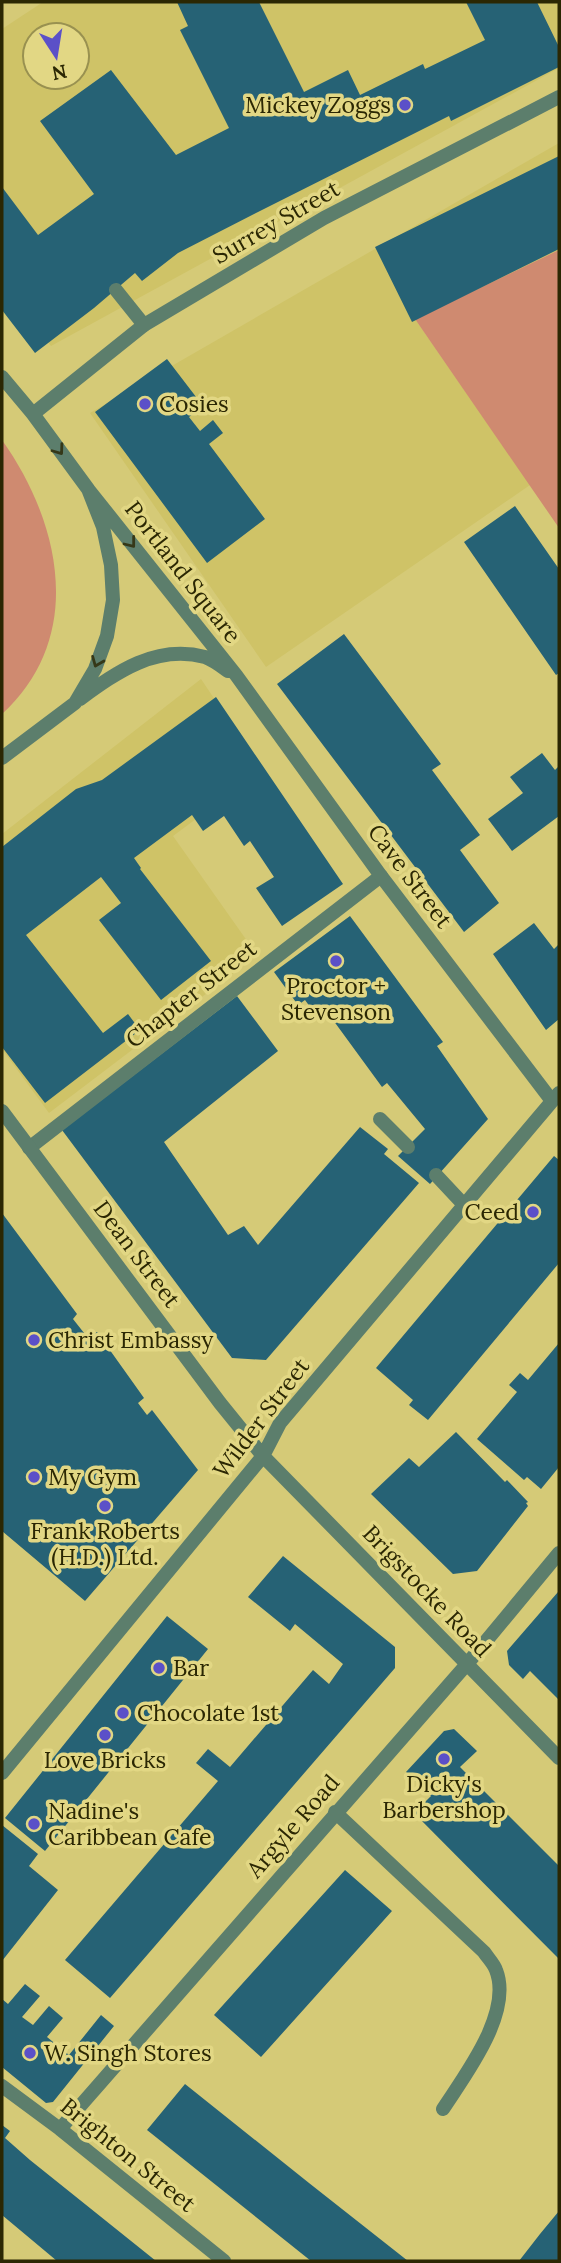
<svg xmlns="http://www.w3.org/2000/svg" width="561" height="2263" font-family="Lora,serif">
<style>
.built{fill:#cfc367;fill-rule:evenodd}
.green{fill:#cf8a70}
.building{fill:#266275}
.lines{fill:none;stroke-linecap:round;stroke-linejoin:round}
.lane{stroke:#5c7e6c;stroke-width:14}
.street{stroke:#5c7e6c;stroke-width:14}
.oneway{stroke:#353818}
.poi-dot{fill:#5b50c8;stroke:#e2d784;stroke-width:2.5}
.labels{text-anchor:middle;stroke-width:7;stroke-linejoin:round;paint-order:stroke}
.poi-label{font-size:23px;fill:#2b2703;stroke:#e2d784;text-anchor:start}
.street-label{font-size:23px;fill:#2b2703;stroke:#e2d784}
</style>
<rect width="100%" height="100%" fill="#d5ca77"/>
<path class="built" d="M43,2h516v66l-508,278 -49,-62v-255zM35,35h42v42h-42z
M559,143v107l-144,69 115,166 -264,182 -176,-254z
M201,679l61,91 -89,66 84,119 -208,158 -47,-64v-215z"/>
<path class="green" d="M559,250v278l-144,-209z
M2,440c59,83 84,197 0,274z"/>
<path class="building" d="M177,2h82l45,90 44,-22 12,25 63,-31 2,5 60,-29 -19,-38h71l22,45v20l-108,54 -2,-5 -191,96 -80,41 -36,28 -7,-8 -41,35 -59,45 -33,-43v-123l36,48 56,-41 -54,-73 71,-51 65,85 53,-27 -49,-98 8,-4z
M559,156v93l-147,73 -37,-75z
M167,359l36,47 -14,11 11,14 13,-11 10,13 -14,11 56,75 -58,44 -112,-151z
M515,506l44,63v104l-3,2 -92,-133z
M344,634l97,130 -9,6 48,65 -20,15 39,53 -35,29 -187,-248z
M216,697l127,187 -61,42 -26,-38 18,-11 -24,-36 -6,5 -20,-30 -21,15 -11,-16 -58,43 7,10 -1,1 71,92 -50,39 -62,-80 22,-17 -20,-26 -75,58 77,98 25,-19 12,16 -95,73 -43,-56v-200l74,-58 26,-9z
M542,753l13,17 4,-4v50l-47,35 -24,-32 35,-26 -13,-16z
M350,916l93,126 -6,4 51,73 -58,65 -32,-28 27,-27 -38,-46 -5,4 -57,-78 -9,6 -11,-15 -7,5 -24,-33z
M534,923l20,26 5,-5v75l-13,11 -53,-76z
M237,996l41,55 -114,91 64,93 16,-9 14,19 102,-118 28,22 -4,5 35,29 -153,177 -34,-2 -170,-228z
M554,1156l5,4v103l-131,157 -19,-15 4,-5 -37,-32z
M2,1213l75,101 -4,5 15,19 9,-6 47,66 -6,5 9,12 5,-5 46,60 -113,131 -83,-70z
M559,1343v124l-18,22 -14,-12 -3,3 -47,-41 40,-47 -8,-7 11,-12 8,7z
M456,1432l49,50 2,-2 21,22 -2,1 2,3 -51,65 -24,3 -82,-80 38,-36 10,9z
M283,1556l112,91v21l-285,330 -45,-38 153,-179 -22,-18 12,-14 22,18 83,-97 16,14 14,-20 -48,-40 -5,7 -42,-34z
M558,1592l1,1v107l-29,-29 -7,8 -14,-14 -2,-14z
M167,1616l41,33 -163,202 -40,-33z
M454,1729l23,22 -17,16 99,99v93l-145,-146 17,-17 -25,-24 38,-41z
M2,1825l36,29 -9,12 29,24 -56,71z
M345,1870l47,41 -131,146 -47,-42z
M25,1984l15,12 -18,21 11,8 16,-19 14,12 -16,19 22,18 32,-40 13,11 -61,76 -7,1 -44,-36v-68l6,5z
M185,2084l124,99 99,78h-97l-15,-12 -149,-119z
M2,2125l8,6 -5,7 25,22 126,101h-99l-55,-46z
M559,2211v50h-40l21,-27z"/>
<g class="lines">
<path class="lane" d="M116,290l28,35
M380,1119l28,28
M29,1148l352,-272
M436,1175l29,31
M335,1812l149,140c4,6 10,12 12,18 17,43 -31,105 -53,139"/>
<path class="street" d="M2,377l31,37 55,75 15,38 8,38 2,35 -6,36 -12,33 -20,34 -73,55
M33,414l111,-89 180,-107 235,-121
M88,489l148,186 145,201 171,225
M80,699c37,-27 76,-55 125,-42 8,3 16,9 23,14
M2,1111l218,292 43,53 296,302
M2,1773l261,-317 17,-33 279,-330
M2,2086l58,43 164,132
M60,2129l407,-465 92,-111"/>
</g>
<defs><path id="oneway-chevron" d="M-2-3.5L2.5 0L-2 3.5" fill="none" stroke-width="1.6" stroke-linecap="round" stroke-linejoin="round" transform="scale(1.75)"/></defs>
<g class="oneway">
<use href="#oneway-chevron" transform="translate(59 450) rotate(54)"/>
<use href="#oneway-chevron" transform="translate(131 543) rotate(52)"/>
<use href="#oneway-chevron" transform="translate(97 662) rotate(112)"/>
</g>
<g class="poi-dot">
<circle cx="405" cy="105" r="7"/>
<circle cx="145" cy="404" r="7"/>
<circle cx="336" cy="961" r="7"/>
<circle cx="533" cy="1212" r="7"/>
<circle cx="34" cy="1340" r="7"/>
<circle cx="34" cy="1477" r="7"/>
<circle cx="105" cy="1506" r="7"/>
<circle cx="159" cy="1668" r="7"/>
<circle cx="123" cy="1713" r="7"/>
<circle cx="105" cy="1735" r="7"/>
<circle cx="444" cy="1759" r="7"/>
<circle cx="34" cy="1824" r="7"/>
<circle cx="30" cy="2053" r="7"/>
</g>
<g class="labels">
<g class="poi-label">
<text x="391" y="113" text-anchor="end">Mickey Zoggs</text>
<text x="159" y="412">Cosies</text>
<text x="336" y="994" text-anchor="middle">Proctor +<tspan x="336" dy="26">Stevenson</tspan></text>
<text x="519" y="1220" text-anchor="end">Ceed</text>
<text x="48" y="1348">Christ Embassy</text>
<text x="48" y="1485">My Gym</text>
<text x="105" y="1539" text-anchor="middle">Frank Roberts<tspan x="105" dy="26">(H.D.) Ltd.</tspan></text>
<text x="173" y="1676">Bar</text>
<text x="137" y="1721">Chocolate 1st</text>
<text x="105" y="1768" text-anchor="middle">Love Bricks</text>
<text x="444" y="1792" text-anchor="middle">Dicky's<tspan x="444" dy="26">Barbershop</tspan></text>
<text x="48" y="1819">Nadine's<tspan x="48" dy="26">Caribbean Cafe</tspan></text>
<text x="44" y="2061">W. Singh Stores</text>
</g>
<g class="street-label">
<text transform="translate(276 222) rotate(-30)" y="8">Surrey Street</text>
<text transform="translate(183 572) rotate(52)" y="8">Portland Square</text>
<text transform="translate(410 876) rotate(53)" y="8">Cave Street</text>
<text transform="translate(191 994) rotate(-38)" y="8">Chapter Street</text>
<text transform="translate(137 1254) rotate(53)" y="8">Dean Street</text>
<text transform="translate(261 1418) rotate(-53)" y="8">Wilder Street</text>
<text transform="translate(427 1591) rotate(46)" y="8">Brigstocke Road</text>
<text transform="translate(293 1826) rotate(-49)" y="8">Argyle Road</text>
<text transform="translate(128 2155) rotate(39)" y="8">Brighton Street</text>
</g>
</g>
<rect width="561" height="2263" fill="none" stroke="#2b2703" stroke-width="7"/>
<g transform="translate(56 56) rotate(168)"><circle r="33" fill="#e2d784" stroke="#999150" stroke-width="2"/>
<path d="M0-5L12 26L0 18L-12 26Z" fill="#5b50c8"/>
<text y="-10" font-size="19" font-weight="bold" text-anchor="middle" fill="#2b2703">N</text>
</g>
</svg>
